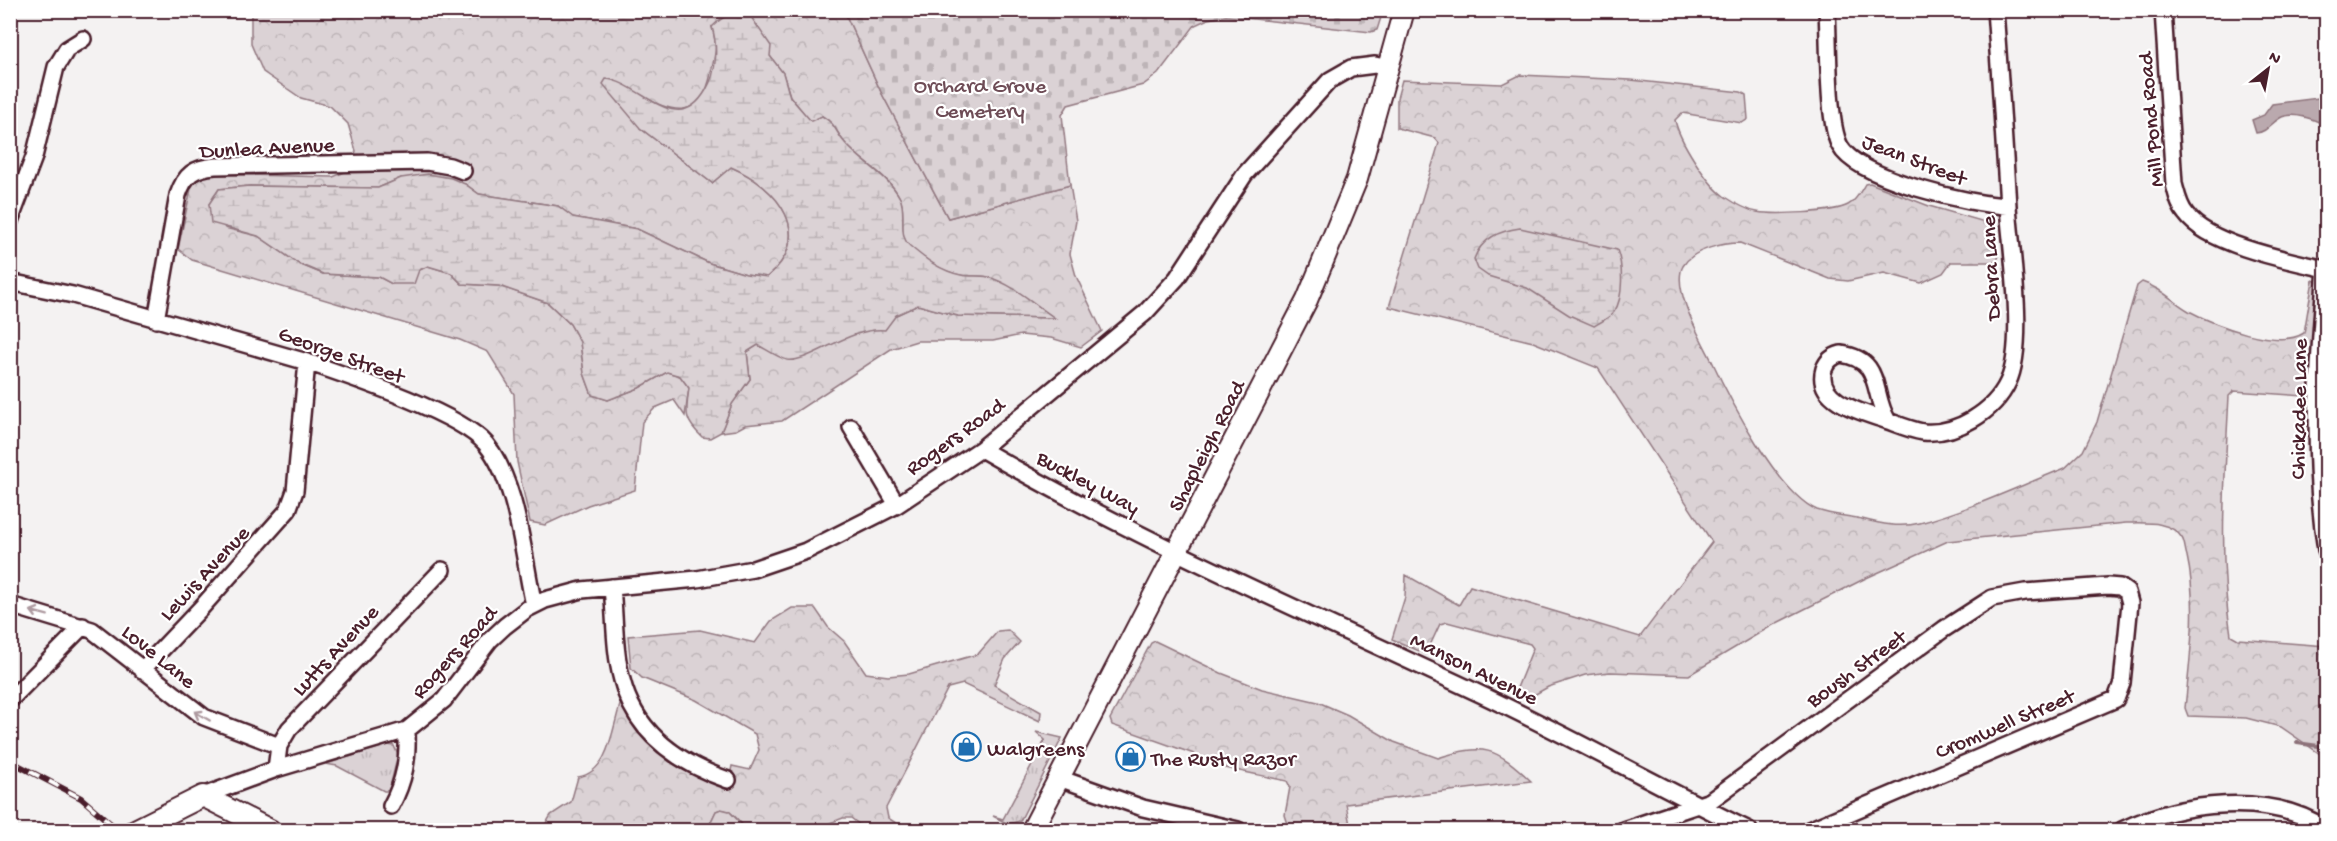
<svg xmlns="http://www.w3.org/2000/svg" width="2337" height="841" font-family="'Gochi Hand',sans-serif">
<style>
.grass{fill:url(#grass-tufts);stroke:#927880;stroke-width:1.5}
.forest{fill:url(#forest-crowns);stroke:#927880;stroke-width:1.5}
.wetland{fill:url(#wetland-marsh);stroke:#927880;stroke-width:1.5}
.cemetery{fill:url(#cemetery-stones);stroke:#927880;stroke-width:1.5}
.garden{fill:#dbd2d5;stroke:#927880;stroke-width:1.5}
.water{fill:#baa9ae;stroke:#8d727a;stroke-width:1.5}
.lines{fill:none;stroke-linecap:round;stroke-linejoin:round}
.stream{stroke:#8d727a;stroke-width:4}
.minor-casing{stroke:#4a1f2b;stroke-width:20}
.major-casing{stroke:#4a1f2b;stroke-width:24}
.minor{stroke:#fff;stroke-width:15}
.major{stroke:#fff;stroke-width:20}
.rail-casing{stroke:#4a1f2b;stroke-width:6}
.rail{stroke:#fff;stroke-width:4;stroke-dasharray:11;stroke-linecap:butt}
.oneway{stroke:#ae9aa0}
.labels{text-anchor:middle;stroke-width:4.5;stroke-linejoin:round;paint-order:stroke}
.park-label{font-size:22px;fill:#6e4c56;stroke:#fff}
.street-label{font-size:22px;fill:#4a1f2b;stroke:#fff}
.poi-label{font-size:22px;fill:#4a1f2b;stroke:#fff;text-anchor:start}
</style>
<defs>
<pattern id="grass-tufts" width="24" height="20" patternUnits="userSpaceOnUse" patternTransform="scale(1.5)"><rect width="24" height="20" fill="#dbd2d5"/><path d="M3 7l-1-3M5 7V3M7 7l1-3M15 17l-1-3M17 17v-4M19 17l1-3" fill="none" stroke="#bdb4b7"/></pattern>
<pattern id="forest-crowns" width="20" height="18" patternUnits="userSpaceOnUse" patternTransform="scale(1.5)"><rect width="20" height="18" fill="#dbd2d5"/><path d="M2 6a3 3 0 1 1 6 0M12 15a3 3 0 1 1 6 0" fill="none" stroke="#bdb4b7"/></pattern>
<pattern id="wetland-marsh" width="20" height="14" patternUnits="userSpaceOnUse" patternTransform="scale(1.5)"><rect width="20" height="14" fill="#dbd2d5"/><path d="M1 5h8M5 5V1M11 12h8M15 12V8" fill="none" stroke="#bdb4b7"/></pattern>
<pattern id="cemetery-stones" width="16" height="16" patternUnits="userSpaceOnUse" patternTransform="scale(1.5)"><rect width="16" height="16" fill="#dbd2d5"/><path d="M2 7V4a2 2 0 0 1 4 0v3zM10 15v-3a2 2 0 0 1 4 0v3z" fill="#bdb4b7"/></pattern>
</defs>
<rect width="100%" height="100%" fill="#f4f2f2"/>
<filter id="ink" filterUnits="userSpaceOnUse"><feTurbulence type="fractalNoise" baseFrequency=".0167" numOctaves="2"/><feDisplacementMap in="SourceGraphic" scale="12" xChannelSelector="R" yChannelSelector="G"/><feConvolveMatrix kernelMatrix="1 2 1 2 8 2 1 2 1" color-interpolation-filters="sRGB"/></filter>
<g filter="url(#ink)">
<path class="grass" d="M1036,732l26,6 -42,83 -12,3 -15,-8 10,3 42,-79z
M388,745l6,1 4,9 -9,36h-5l-47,-25 -11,-2z"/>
<path class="forest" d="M251,11h593l37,81 67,126 122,-33 6,36 -6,33 6,22 26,55 -21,16 -30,-9 -30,-3 -28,6h-76l-26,8 -109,72 -37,4 -9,5 -15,2 11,-28 18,-25 -3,-27 11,-7c62,33 72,-21 127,-16l11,-14 22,-10 40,11 96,2c-15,-11 -50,-36 -66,-41 -9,-2 -19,0 -28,-2 -19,-4 -37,-16 -51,-29 -12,-12 -2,-34 -9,-48 -12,-24 -38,-35 -55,-55 -10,-12 -8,-18 -23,-27l-11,6 -21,-26 -7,-23 -13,-17 -58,-29c6,22 3,26 -1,46 -9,48 -39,41 -73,21l2,34 72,55 19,-16c47,20 86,68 36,110l-21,-3 -37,-11 -72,-34 -65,-12 -14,-11 -79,-12 -14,-10 -64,-6 -23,10 -129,-2 -30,3 -10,15 16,24 33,8 41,28 24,10 56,3 13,7 36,-18 23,7 11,11 37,2 49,17 22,21 10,18 4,31 8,22 16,5 31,-12 28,-16 13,4 9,12 -4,28 -11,-16 -19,8 -13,14 -7,68 -47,15 -43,20 -15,-3 -13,-60 -3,-68 -26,-42 -28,-12 -268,-80 -14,-11 14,-65 14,-10 127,3 17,-7 6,-19 -8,-27 -18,-18 -29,-8 -38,-26 -12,-28z
M1520,75l111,5 110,12 5,3 2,24 -6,4 -60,-10 -7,7c4,20 32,64 49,76 9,6 22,14 33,16 16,3 77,1 91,-7 8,-4 13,-14 17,-21l5,-1 59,23 63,18 7,32 -3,6h-45l-8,11 -22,10 -37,-10 -36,8 -18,-2 -90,-36c-17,0 -47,6 -57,23 -12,22 18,73 28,93 18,39 67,134 106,151 14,5 31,6 45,9 19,5 38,9 58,4 49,-13 97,-36 145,-55l18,-17 14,-29 40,-136 5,-4c19,6 30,19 47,29 26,14 89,39 115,22l9,-53 5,2 -9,110 -4,4 -71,-5 -5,5c-4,80 -11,160 2,239l7,4 88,7v112l-45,-31 -35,-9 -58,-2 -3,-8c5,-50 13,-103 2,-152 -2,-5 -2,-14 -5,-18 -11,-18 -38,-15 -56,-15l-178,18 -84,38 -91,46 -84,50 -79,-3 -25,3 -37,12 -21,12 -12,-6 18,-45 -3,-4 -83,-22 -7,2 -14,30 -34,-15 13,-42 1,-22 53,30 11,-19 170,51 72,-95 -114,-174 -65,-26 -144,-35 50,-164 -4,-5 -38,-10v-30l5,-18 100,4z
M792,608h23l13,19 16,14 22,32 22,3 21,-2 69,-20 20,-23 10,-1 12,12 -15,17 -11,26 47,27 -1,9 -77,-37 -15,4 -62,120 2,10 8,5 3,7h-33l-15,-12h-8l-16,6 -4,6h-76c-9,-9 -17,-25 -31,-19l-9,19h-165l9,-15 20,-13 7,-25c33,-5 34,-52 44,-78 19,47 57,75 106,85l4,-18 18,4 9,-20 -4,-16 -59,-34 -54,-22 -11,-10 -3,-32 72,-6 55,13 16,-22z
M1155,641l66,32 41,16 56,13 30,13 46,27 44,16c46,-15 57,-11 93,23l-185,23 5,26h-61l-5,-15 5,-28 -3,-6 -71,-15 -22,-12 -82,-29 -2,-6 41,-76z"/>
<path class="wetland" d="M747,11l24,35 -1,10 13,17 7,24 21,24 11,-5c15,9 13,16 23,27 17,20 43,32 55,55 7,14 -3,37 10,48 15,13 31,25 51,29 9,2 19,0 27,2 25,7 46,27 67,41l-97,-2 -40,-11 -22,10 -11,15c-35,-4 -77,34 -98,30 -10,-3 -20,-10 -29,-15l-11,7 3,27 -18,25 -11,28 -11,6 -8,-1c-19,-18 -16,-24 -13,-49l-9,-12 -13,-4 -28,16 -31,12 -16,-5 -8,-22 -4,-31 -10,-18 -22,-21 -49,-17 -37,-2 -11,-11 -23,-7 -9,4 -5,14h-22l-13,-7 -56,-3 -24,-10 -41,-28 -47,-13 -2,-19 10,-15 30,-3 129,2 23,-10 27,-4 23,4 14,6 14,10 79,12 15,11 64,12 72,34 37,11 21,3c50,-41 11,-90 -36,-110l-19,16 -72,-55 -37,-44 3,-5c35,3 71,61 100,11 11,-18 12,-43 6,-63 11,-11 19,-15 35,-16z
M1520,228l97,22c6,15 7,48 -3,62 -5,6 -13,10 -20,14l-25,-11 -42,-27 -39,-12 -10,-7 -4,-10c8,-21 25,-28 46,-31z"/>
<path class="cemetery" d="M844,11h539l-6,19 -6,2 -145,-16 -18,3 -13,6 -37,49 -15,11 -75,20 -6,10 8,70 -122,33 -67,-126z"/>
<path class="garden" d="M721,809l8,2 18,19h-40l9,-19z"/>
<path class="water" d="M2326,97v29c-11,-7 -34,-15 -46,-8 -10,6 -13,14 -24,15l-4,-13 12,-5 8,-11z"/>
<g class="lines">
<path class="stream" d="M2297,743l29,4"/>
<defs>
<path id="minor" d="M1827,10c2,32 0,112 13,136 17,33 133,59 168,60
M2163,10l11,174c3,11 5,22 12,30 22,31 105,47 140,55 -8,95 -15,187 0,281
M10,221l24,-64 22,-90 11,-18 16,-10
M10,282l63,13 234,67c41,14 153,51 179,82 32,39 37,113 48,161
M156,320l22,-125c7,-21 16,-27 37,-29l212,-4 23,4 13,5
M1841,354c43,6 30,40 47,67 -22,-8 -74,-19 -64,-52 3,-8 9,-13 17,-15z
M1888,421c11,4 23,9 35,11 33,3 71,-20 85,-50 18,-38 3,-132 0,-176 -4,-65 -8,-130 -13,-196
M851,427l46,78
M981,449c160,93 330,165 497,244 92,43 180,93 271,137
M612,587c3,30 2,64 10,93 13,53 57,83 106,100
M10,605l82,25 112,87 75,29
M142,670l59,-62 87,-98 7,-19 12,-129
M10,700l73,-74
M276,769l3,-23 10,-17 153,-159
M1059,778l84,30 95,22
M203,796l73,-27 131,-39 37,-30 46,-60 15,-14 22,-17 18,-9 37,-10 115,-11 56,-10 53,-18 91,-46 84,-56 164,-136 32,-35 68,-104 85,-94 21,-12 24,-3 14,3
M391,806c14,-26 17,-47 16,-76
M1623,830l87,-29 234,-172 48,-31 33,-6 83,-6 12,1 7,5 3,11 -8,80 -6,16 -307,131
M2122,830c58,-28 148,-39 204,-1"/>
<path id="major" d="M135,830l68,-34 67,34
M1032,830l275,-530 50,-121 47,-169"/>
</defs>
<use href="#minor" class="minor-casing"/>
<use href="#major" class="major-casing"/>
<use href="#minor" class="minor"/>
<use href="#major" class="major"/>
<defs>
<path id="rail" d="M10,761l71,37 37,32"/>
</defs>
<use href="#rail" class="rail-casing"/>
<use href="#rail" class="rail"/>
</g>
<defs><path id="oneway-shaft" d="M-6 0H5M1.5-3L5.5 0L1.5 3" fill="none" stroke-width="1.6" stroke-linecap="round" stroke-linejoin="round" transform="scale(1.5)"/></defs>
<g class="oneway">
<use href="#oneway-shaft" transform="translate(39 613) rotate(-165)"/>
<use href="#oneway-shaft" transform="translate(202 716) rotate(-150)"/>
</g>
</g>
<defs>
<symbol id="shop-ring" viewBox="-11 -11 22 22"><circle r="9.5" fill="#fff" stroke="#1f6fb2" stroke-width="1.5"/><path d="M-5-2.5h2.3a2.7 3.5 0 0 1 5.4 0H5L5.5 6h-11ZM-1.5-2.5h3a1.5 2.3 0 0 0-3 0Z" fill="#1f6fb2"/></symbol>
</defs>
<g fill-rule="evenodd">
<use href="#shop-ring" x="950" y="730" width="33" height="33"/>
<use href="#shop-ring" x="1114" y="740" width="33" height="33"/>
</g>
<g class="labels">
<g class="park-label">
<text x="980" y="92">Orchard Grove<tspan x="980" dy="25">Cemetery</tspan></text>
</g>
<g class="street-label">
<text transform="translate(2149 120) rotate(-95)" y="8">Mill Pond Road</text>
<text transform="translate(267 146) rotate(-3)" y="8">Dunlea Avenue</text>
<text transform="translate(1915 158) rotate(21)" y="8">Jean Street</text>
<text transform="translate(1989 268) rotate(-93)" y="8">Debra Lane</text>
<text transform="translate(342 353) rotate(20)" y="8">George Street</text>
<text transform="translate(2297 409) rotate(-89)" y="8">Chickadee Lane</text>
<text transform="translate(954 435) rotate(-36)" y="8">Rogers Road</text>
<text transform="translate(1205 445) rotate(-63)" y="8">Shapleigh Road</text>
<text transform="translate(1089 481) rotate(28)" y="8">Buckley Way</text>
<text transform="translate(203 572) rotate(-47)" y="8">Lewis Avenue</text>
<text transform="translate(334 649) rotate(-47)" y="8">Lutts Avenue</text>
<text transform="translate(453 651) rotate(-48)" y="8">Rogers Road</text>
<text transform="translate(160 655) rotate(39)" y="8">Love Lane</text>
<text transform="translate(1475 667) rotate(26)" y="8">Manson Avenue</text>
<text transform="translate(1855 667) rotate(-36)" y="8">Boush Street</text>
<text transform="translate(2004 722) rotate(-23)" y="8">Cromwell Street</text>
</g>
<g class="poi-label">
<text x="987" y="755">Walgreens</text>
<text x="1151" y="765">The Rusty Razor</text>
</g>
</g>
<rect width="2337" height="841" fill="none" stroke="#fff" stroke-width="36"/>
<rect x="18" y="18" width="2301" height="805" fill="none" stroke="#4a1f2b" stroke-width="2" filter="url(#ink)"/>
<g transform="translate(2268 69) rotate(31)" stroke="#ffffff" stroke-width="4.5" paint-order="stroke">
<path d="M0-4.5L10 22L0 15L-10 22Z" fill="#4a1f2b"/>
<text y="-9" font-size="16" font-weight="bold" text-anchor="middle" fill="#4a1f2b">N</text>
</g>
</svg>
